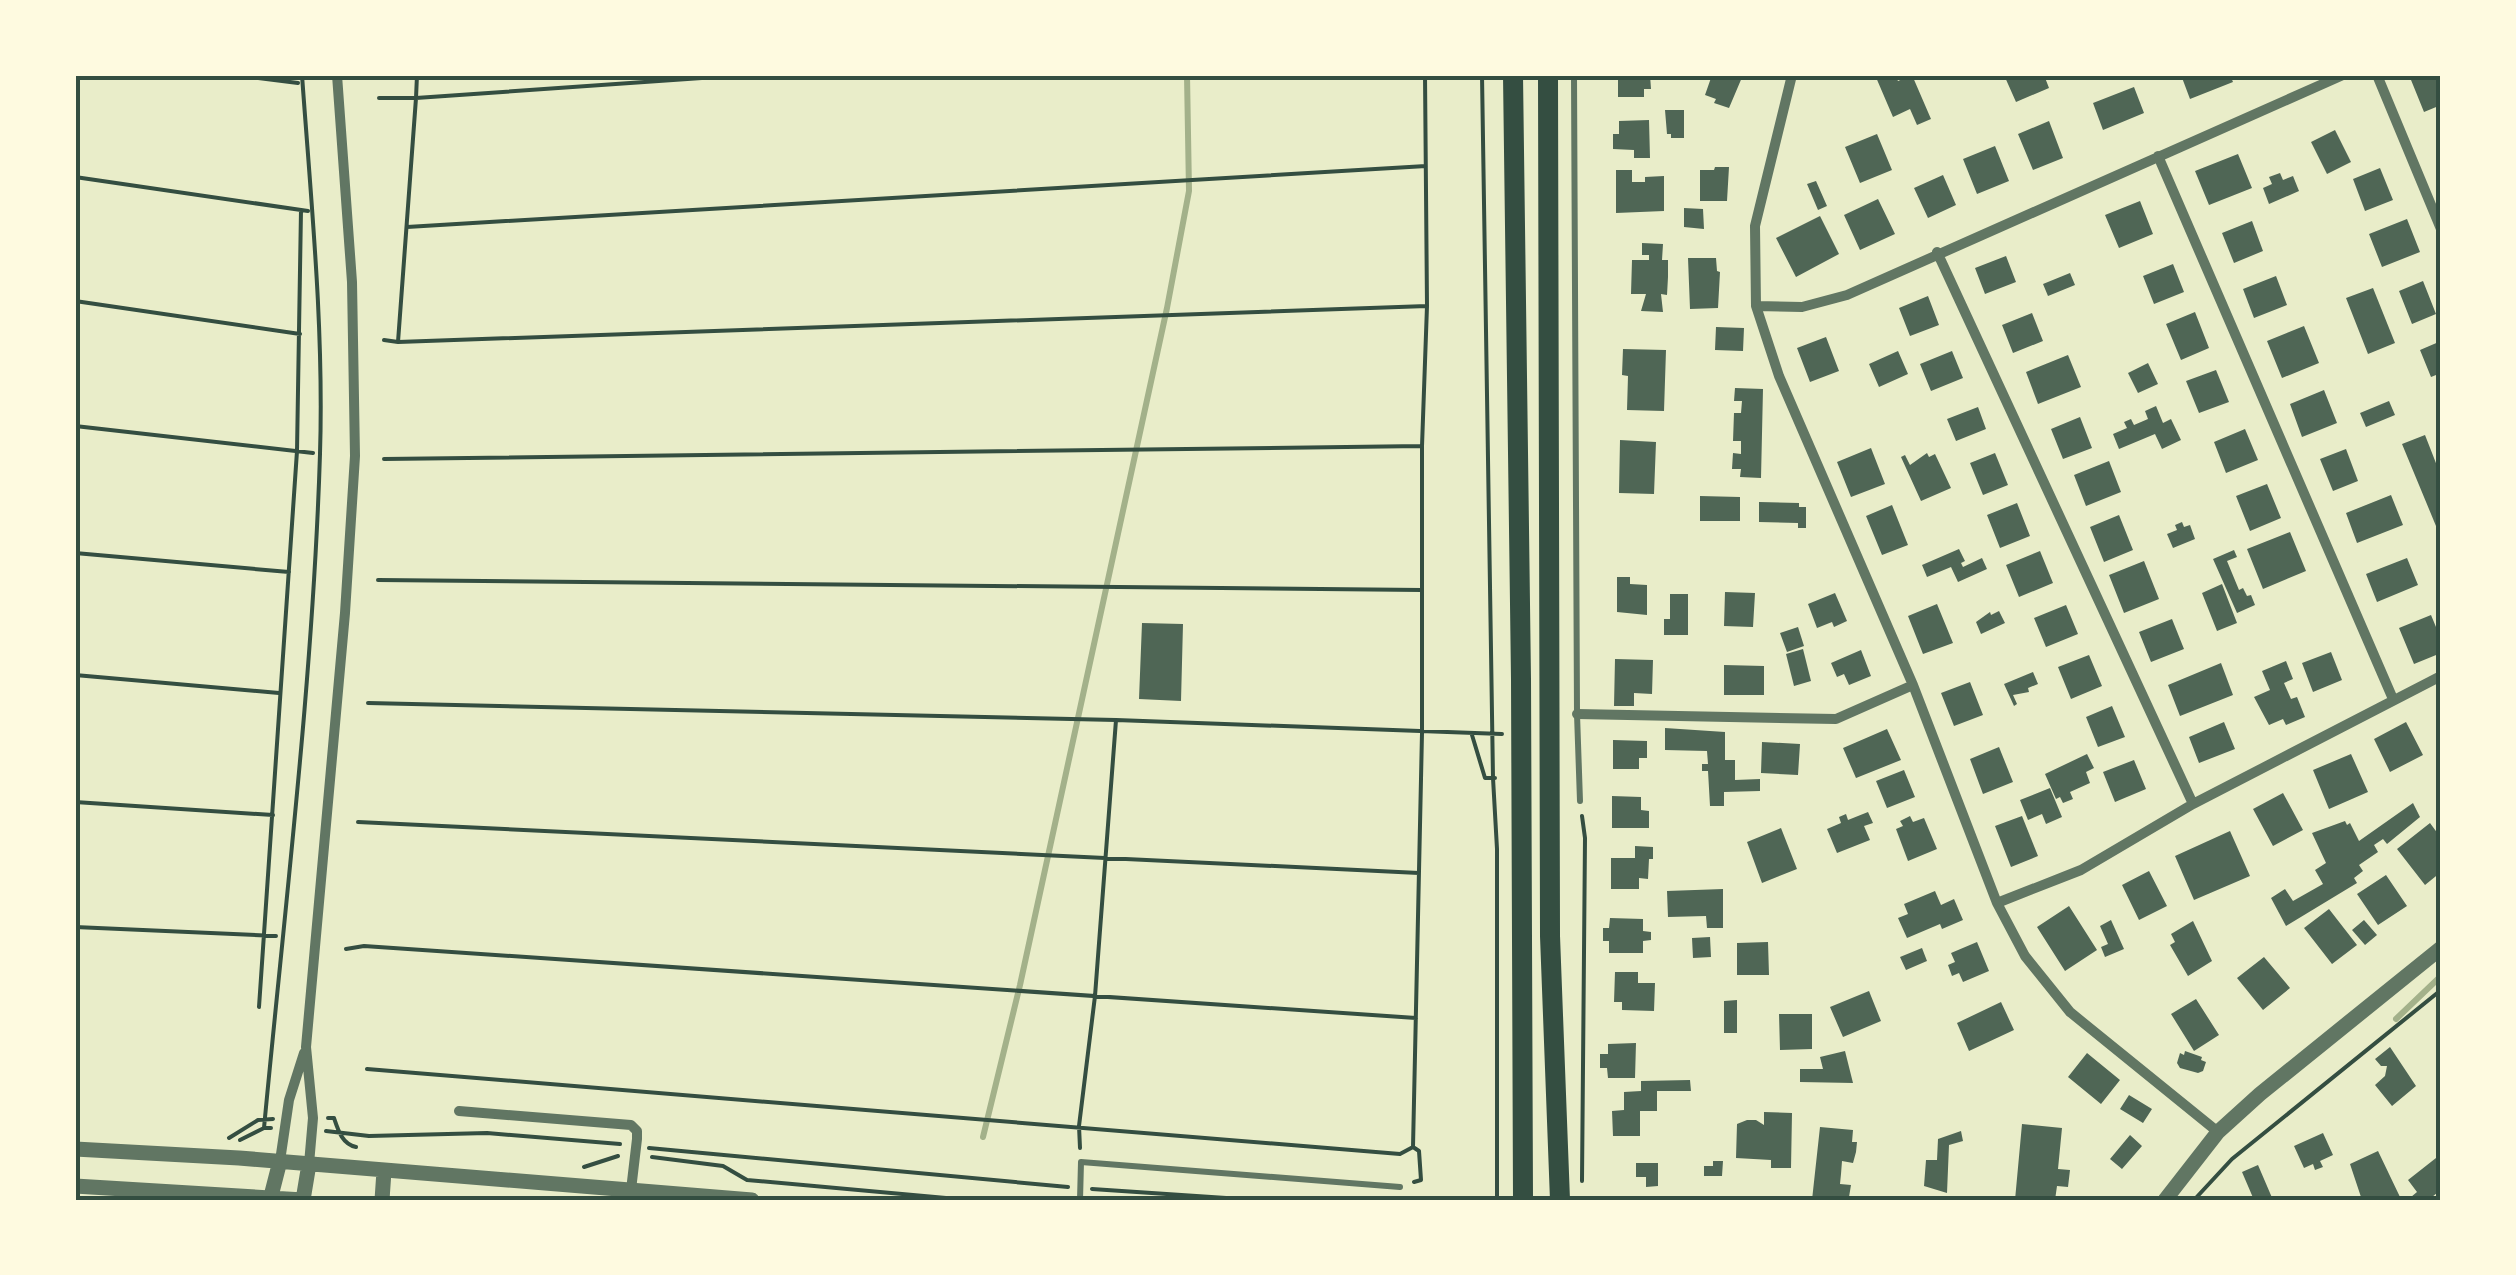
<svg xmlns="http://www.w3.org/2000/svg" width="2516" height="1275" font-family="Montserrat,sans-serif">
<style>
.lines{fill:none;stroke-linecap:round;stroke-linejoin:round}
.stream{stroke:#a3b18a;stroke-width:6}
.building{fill:#4f6655}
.path{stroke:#344e41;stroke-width:4}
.service{stroke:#617663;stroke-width:6}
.minor{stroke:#617663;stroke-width:10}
.tertiary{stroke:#617663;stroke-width:15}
.primary{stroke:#344e41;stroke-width:20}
.neatline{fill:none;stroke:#344e41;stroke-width:4}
</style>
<rect width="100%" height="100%" fill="#e9edc9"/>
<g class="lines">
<path class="stream" d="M2396,1019l45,-43
M983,1137l37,-152 147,-677 22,-117 -2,-116"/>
</g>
<path class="building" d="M1618,75h32l1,14h-7v8h-26z
M1712,75h31l-14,33 -15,-5 2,-4 -11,-4z
M1875,75h20l3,6 14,-6 19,44 -14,6 -7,-16 -17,8z
M2004,75h40l5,13 -33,14z
M2181,75h49l3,7 -43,17z
M2409,75h32v30l-17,7z
M2134,87l10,26 -41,17 -10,-27z
M1665,110h19v28h-13v-4h-4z
M1649,120l1,38h-16v-8l-21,-1v-15h6v-13z
M2049,121l14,37 -30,12 -15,-36z
M2335,130l16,32 -24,12 -16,-32z
M1877,134l15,36 -32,13 -15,-36z
M1995,146l14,35 -32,13 -14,-35z
M2238,154l14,34 -43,17 -14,-34z
M1715,167h14l-2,34h-27v-31h14z
M2380,168l13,32 -28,11 -12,-32z
M1616,170h16v12h13v-5l19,-1v35l-48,2z
M2280,173l3,7 10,-4 6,15 -30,13 -6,-16 9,-4 -3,-7z
M1943,175l13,30 -28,13 -14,-30z
M1816,181l11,25 -9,4 -11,-26z
M1878,199l17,35 -35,16 -16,-35z
M2140,201l13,33 -34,14 -14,-33z
M1684,208l19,1 1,20 -20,-2z
M1820,216l19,38 -43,23 -20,-39z
M2407,219l13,33 -38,15 -13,-33z
M2252,221l11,30 -29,12 -12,-30z
M1642,243l21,1 -1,16h6v17l-1,18 -6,-1 2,18 -22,-1 5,-17h-15l1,-34h17v-5h-7z
M2006,256l10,26 -31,12 -10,-26z
M1688,258h28l1,13 3,1 -2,36 -28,1z
M2173,264l11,28 -30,12 -11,-28z
M2070,273l5,12 -27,11 -5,-12z
M2276,276l11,29 -33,13 -11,-29z
M2423,281l13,33 -24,10 -13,-33z
M2373,288l22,55 -27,11 -22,-56z
M1928,296l11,29 -29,11 -11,-28z
M2195,312l14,36 -28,12 -15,-36z
M2032,313l11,28 -30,12 -11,-28z
M2304,326l15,37 -37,15 -15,-37z
M1716,327l28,1 -1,23 -28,-1z
M1826,337l13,34 -29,11 -13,-34z
M2441,341v32l-10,4 -11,-27z
M1623,349l43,1 -2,61 -37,-1 1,-34 -6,-1z
M1898,351l10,23 -29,13 -10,-23z
M1952,351l11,27 -32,13 -11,-27z
M2068,355l13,32 -43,17 -12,-32z
M2148,363l10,21 -20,9 -10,-20z
M2216,370l13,32 -30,11 -13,-32z
M1735,388l28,1 -2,89 -21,-1 1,-8h-9l1,-16 8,1v-13h-8l1,-28h7l1,-12h-8z
M2324,390l13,33 -35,14 -12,-33z
M2389,401l6,14 -29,12 -6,-14z
M2156,406l7,17 8,-4 10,21 -19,9 -7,-15 -36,15 -6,-15 14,-6 -3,-6 7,-3 3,6 14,-6 -3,-8z
M1978,407l8,22 -30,12 -9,-22z
M2080,417l12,31 -29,11 -12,-30z
M2245,429l13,31 -32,13 -12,-31z
M2425,435l16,41v48l-5,2 -34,-82z
M1620,440l36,2 -2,52 -35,-1z
M1871,448l14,36 -34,13 -14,-35z
M2346,449l12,32 -25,10 -13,-32z
M1927,453l2,4 6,-3 16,34 -30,13 -20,-44 4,-2 5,10z
M1995,453l13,32 -25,10 -13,-32z
M2109,461l12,31 -35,14 -12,-31z
M2267,484l14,34 -31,13 -14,-35z
M2391,495l12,30 -46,18 -11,-30z
M1700,496l40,1v24h-40z
M1759,502l40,1v4h7v21h-8v-5l-39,-1z
M2017,503l13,33 -30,12 -13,-33z
M1892,505l16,40 -26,10 -16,-39z
M2119,515l14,35 -29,12 -14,-35z
M2182,522l2,5 6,-2 5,14 -22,9 -6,-14 10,-4 -2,-5z
M2290,532l16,39 -43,18 -16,-40z
M1959,549l6,12 -4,2 2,4 19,-9 5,11 -29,13 -7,-15 -24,10 -5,-12z
M2234,550l3,7 -10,4 12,29 4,-2 4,8 4,-1 4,10 -18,8 -24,-54z
M2040,551l13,32 -34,14 -13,-32z
M2407,558l11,27 -41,17 -11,-28z
M2144,561l15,38 -35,14 -15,-38z
M1617,577h13v7l17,1v30l-30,-3z
M2222,584l15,39 -20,8 -15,-38z
M1725,592l30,1 -2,34 -29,-1z
M1835,593l12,28 -13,6 -2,-5 -15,6 -9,-24z
M1670,594h18v41h-24v-16h6z
M1937,604l16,39 -30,11 -15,-38z
M2066,605l12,29 -32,13 -12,-29z
M1999,611l6,12 -24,11 -5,-12 14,-10 1,3z
M2431,615l10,24v14l-27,11 -15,-36z
M2172,619l12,30 -33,13 -12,-30z
M1142,623l41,1 -2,77 -42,-2z
M1798,627l6,19 -17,6 -7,-19z
M1803,649l8,32 -17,5 -8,-32z
M1861,650l10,26 -22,9 -5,-11 -7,3 -6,-14z
M2331,652l11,28 -29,12 -11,-29z
M2089,655l13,31 -31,13 -13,-32z
M1615,659l38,1 -1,34 -18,-1v13h-20z
M2286,661l7,18 -9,4 7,16 6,-2 8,20 -19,8 -3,-6 -14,6 -15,-28 16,-7 -8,-19z
M2221,663l12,32 -53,21 -12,-31z
M1724,665l40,1v29h-40z
M2033,672l5,12 -10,4 1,4 -16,3 4,9 -3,2 -10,-22z
M1970,682l13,33 -29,11 -13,-33z
M2112,706l13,31 -27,10 -12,-30z
M2224,722l11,27 -36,14 -10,-26z
M2406,722l17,33 -33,17 -16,-33z
M1665,728l60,4v28h10v20l25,-1v12l-36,1v14h-14l-2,-35h-6v-7h6l-1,-13 -42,-1z
M1887,729l14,31 -45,18 -13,-30z
M1613,740l34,1v17h-8v11h-26z
M1762,742l38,2 -2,31 -37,-2z
M1999,747l14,35 -30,12 -13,-35z
M2087,754l7,14 -8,4 4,11 -20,9 3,7 -10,4 -3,-6 -4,2 -11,-25z
M2351,754l17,38 -39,17 -16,-39z
M2134,760l12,29 -31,13 -12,-30z
M1904,770l11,27 -28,11 -11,-27z
M2050,788l12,29 -16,7 -4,-10 -14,6 -8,-20z
M2283,793l20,37 -30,16 -20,-37z
M1612,796l29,1v13l8,1v17h-37z
M2413,803l7,14 -33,27 -4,-5 -9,6 4,7 -19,13 4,6 -9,7 3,5 -71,43 -15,-28 14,-9 8,12 30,-17 -8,-14 11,-7 -14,-30 33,-12 2,4 3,-2 9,18z
M1868,812l5,11 -9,3 6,14 -33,13 -10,-24 14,-6 -2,-6 7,-3 2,6z
M1910,816l3,6 11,-4 13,31 -29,12 -12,-32 7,-3 -3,-5z
M2022,816l16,40 -27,11 -16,-41z
M2430,823l11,15v34l-16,13 -28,-36z
M1781,828l16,41 -35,14 -15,-41z
M2230,831l20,45 -56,24 -19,-44z
M1635,846l18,1v12h-4l-1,20 -9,-1v11h-28v-31h24z
M2149,871l18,35 -28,14 -17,-35z
M2386,875l21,31 -29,19 -21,-31z
M1723,889v39h-16l-1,-12 -38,1 -1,-26z
M1935,891l6,14 13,-6 9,21 -21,9 -2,-5 -33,14 -9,-20 10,-4 -4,-10z
M2069,906l28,44 -32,21 -28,-44z
M2329,909l28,36 -25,19 -28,-36z
M1610,918l33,1v12l8,1v8l-8,1v12h-34v-12h-6v-13h6z
M2111,920l13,29 -19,8 -4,-10 7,-3 -8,-18z
M2364,920l13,15 -12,10 -13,-15z
M2193,921l19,40 -24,15 -18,-31 5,-3 -4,-8z
M1710,937l1,20 -18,1 -1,-20z
M1768,942l1,33h-32v-32z
M1977,942l12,29 -26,11 -4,-9 -7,3 -4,-11 7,-3 -4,-9z
M1922,948l5,13 -21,9 -6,-13z
M2264,957l26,31 -27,22 -26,-32z
M1615,972h23v11h17l-1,28 -32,-1v-8h-8z
M1869,991l12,30 -38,16 -13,-30z
M2196,999l23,36 -25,16 -23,-37z
M1737,1000v33h-13v-32z
M2001,1002l13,28 -45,21 -12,-28z
M1779,1014h33v35l-32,1z
M1636,1043l-1,35h-27l-1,-10h-7v-14h8v-10z
M2390,1047l26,39 -24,20 -17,-21 10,-9 2,-10h-6l-6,-7z
M1845,1051l8,32 -53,-1v-13h23l-3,-12z
M2185,1051l17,6 -1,3 5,2 -3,9 -5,2 -18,-5 -3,-5 3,-10 4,2z
M2087,1053l33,27 -19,24 -33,-27z
M1690,1080l1,11h-34v20h-17v25h-27l-1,-25 12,-1v-18l17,-1v-10z
M2129,1095l23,14 -9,14 -23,-14z
M1764,1112l28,1 -1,55h-20v-8l-35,-2 1,-34 10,-4h9l8,5z
M2022,1124l40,4 -4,41 12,1 -2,17 -11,-1 -2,14h-40z
M1820,1127l33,3 -1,12h5l-1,10 -3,11 -11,-2 -1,13 -1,10 11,1 -2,12 -3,-1 -1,4h-33z
M1961,1131l2,10 -14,4 -2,48 -23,-7 2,-26h11l1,-21z
M2323,1133l10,22 -13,6 3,6 -8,3 -2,-6 -9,4 -10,-22z
M2130,1135l12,11 -20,23 -12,-10z
M2378,1151l22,46 -9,3h-29l-12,-36z
M2436,1158l5,7v25l-13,10h-14l-3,-3 6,-5 -9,-12z
M1713,1161h10l-1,15h-18v-10h9z
M1636,1163h22v23l-12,1v-10h-10z
M2258,1165l15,35h-19l-12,-28z"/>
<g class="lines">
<path class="path" d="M235,75l63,8
M745,75l-329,23 -18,244 1029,-36
M1482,75l11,703 4,71v351
M379,98h37l1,-23
M75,177l233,34
M407,227l1019,-61
M75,301l225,33
M384,340l14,2
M75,426l238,27
M384,459l1038,-13
M75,553l214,19
M378,580l1044,10
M75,675l204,18
M368,703l748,17
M1472,735l13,43h10
M75,802l198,13
M358,822l1061,51
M75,927l201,9
M346,949l18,-3 1052,72
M259,1007l38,-556 4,-241
M367,1069l1033,85 13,-7
M328,1118h6c4,12 8,26 22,29
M264,1128c21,-223 49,-450 56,-674 4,-126 -9,-253 -18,-379
M326,1131l43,5 118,-3 133,11
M229,1138l29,-18 15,-1
M240,1140l24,-12h7
M649,1148l419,39
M1080,1148l-1,-22 16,-130 21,-276 386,14
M652,1157l71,9 24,14 221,20
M584,1167l34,-11
M1582,1181l3,-343 -3,-22
M1414,1182l7,-2 -2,-29 -6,-4 9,-414v-287l5,-140 -2,-231
M1092,1189l164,11
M2194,1200l38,-41 209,-169"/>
<path class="service" d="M1574,75l3,639 3,87
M1080,1200l1,-38 319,25"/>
<path class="minor" d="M1792,75l-37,151 1,80 23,70 134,309 84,218 28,53 45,56 148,120
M2377,75l64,154
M2158,156l235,543
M1937,252l256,552
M1756,306l46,1 45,-12 496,-220
M1577,714l259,5 77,-34
M1997,903l84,-33 112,-66 248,-128
M459,1111l172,14 6,6v8l-6,51
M280,1161l9,-61 15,-47
M309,1164l4,-46 -7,-71 39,-434 10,-157 -3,-174 -15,-207"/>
<path class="tertiary" d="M75,1149l164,9 513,42
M75,1186l228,14
M270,1200l10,-39
M303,1200l6,-36
M382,1200l2,-29
M2165,1200l53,-68 42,-38 181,-146"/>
<path class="primary" d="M1513,75l8,604 2,521
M1548,75l2,861 10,264"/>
</g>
<rect width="2516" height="1275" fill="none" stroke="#fefae0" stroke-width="155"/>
<rect x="78" y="78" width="2360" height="1120" class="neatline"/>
</svg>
